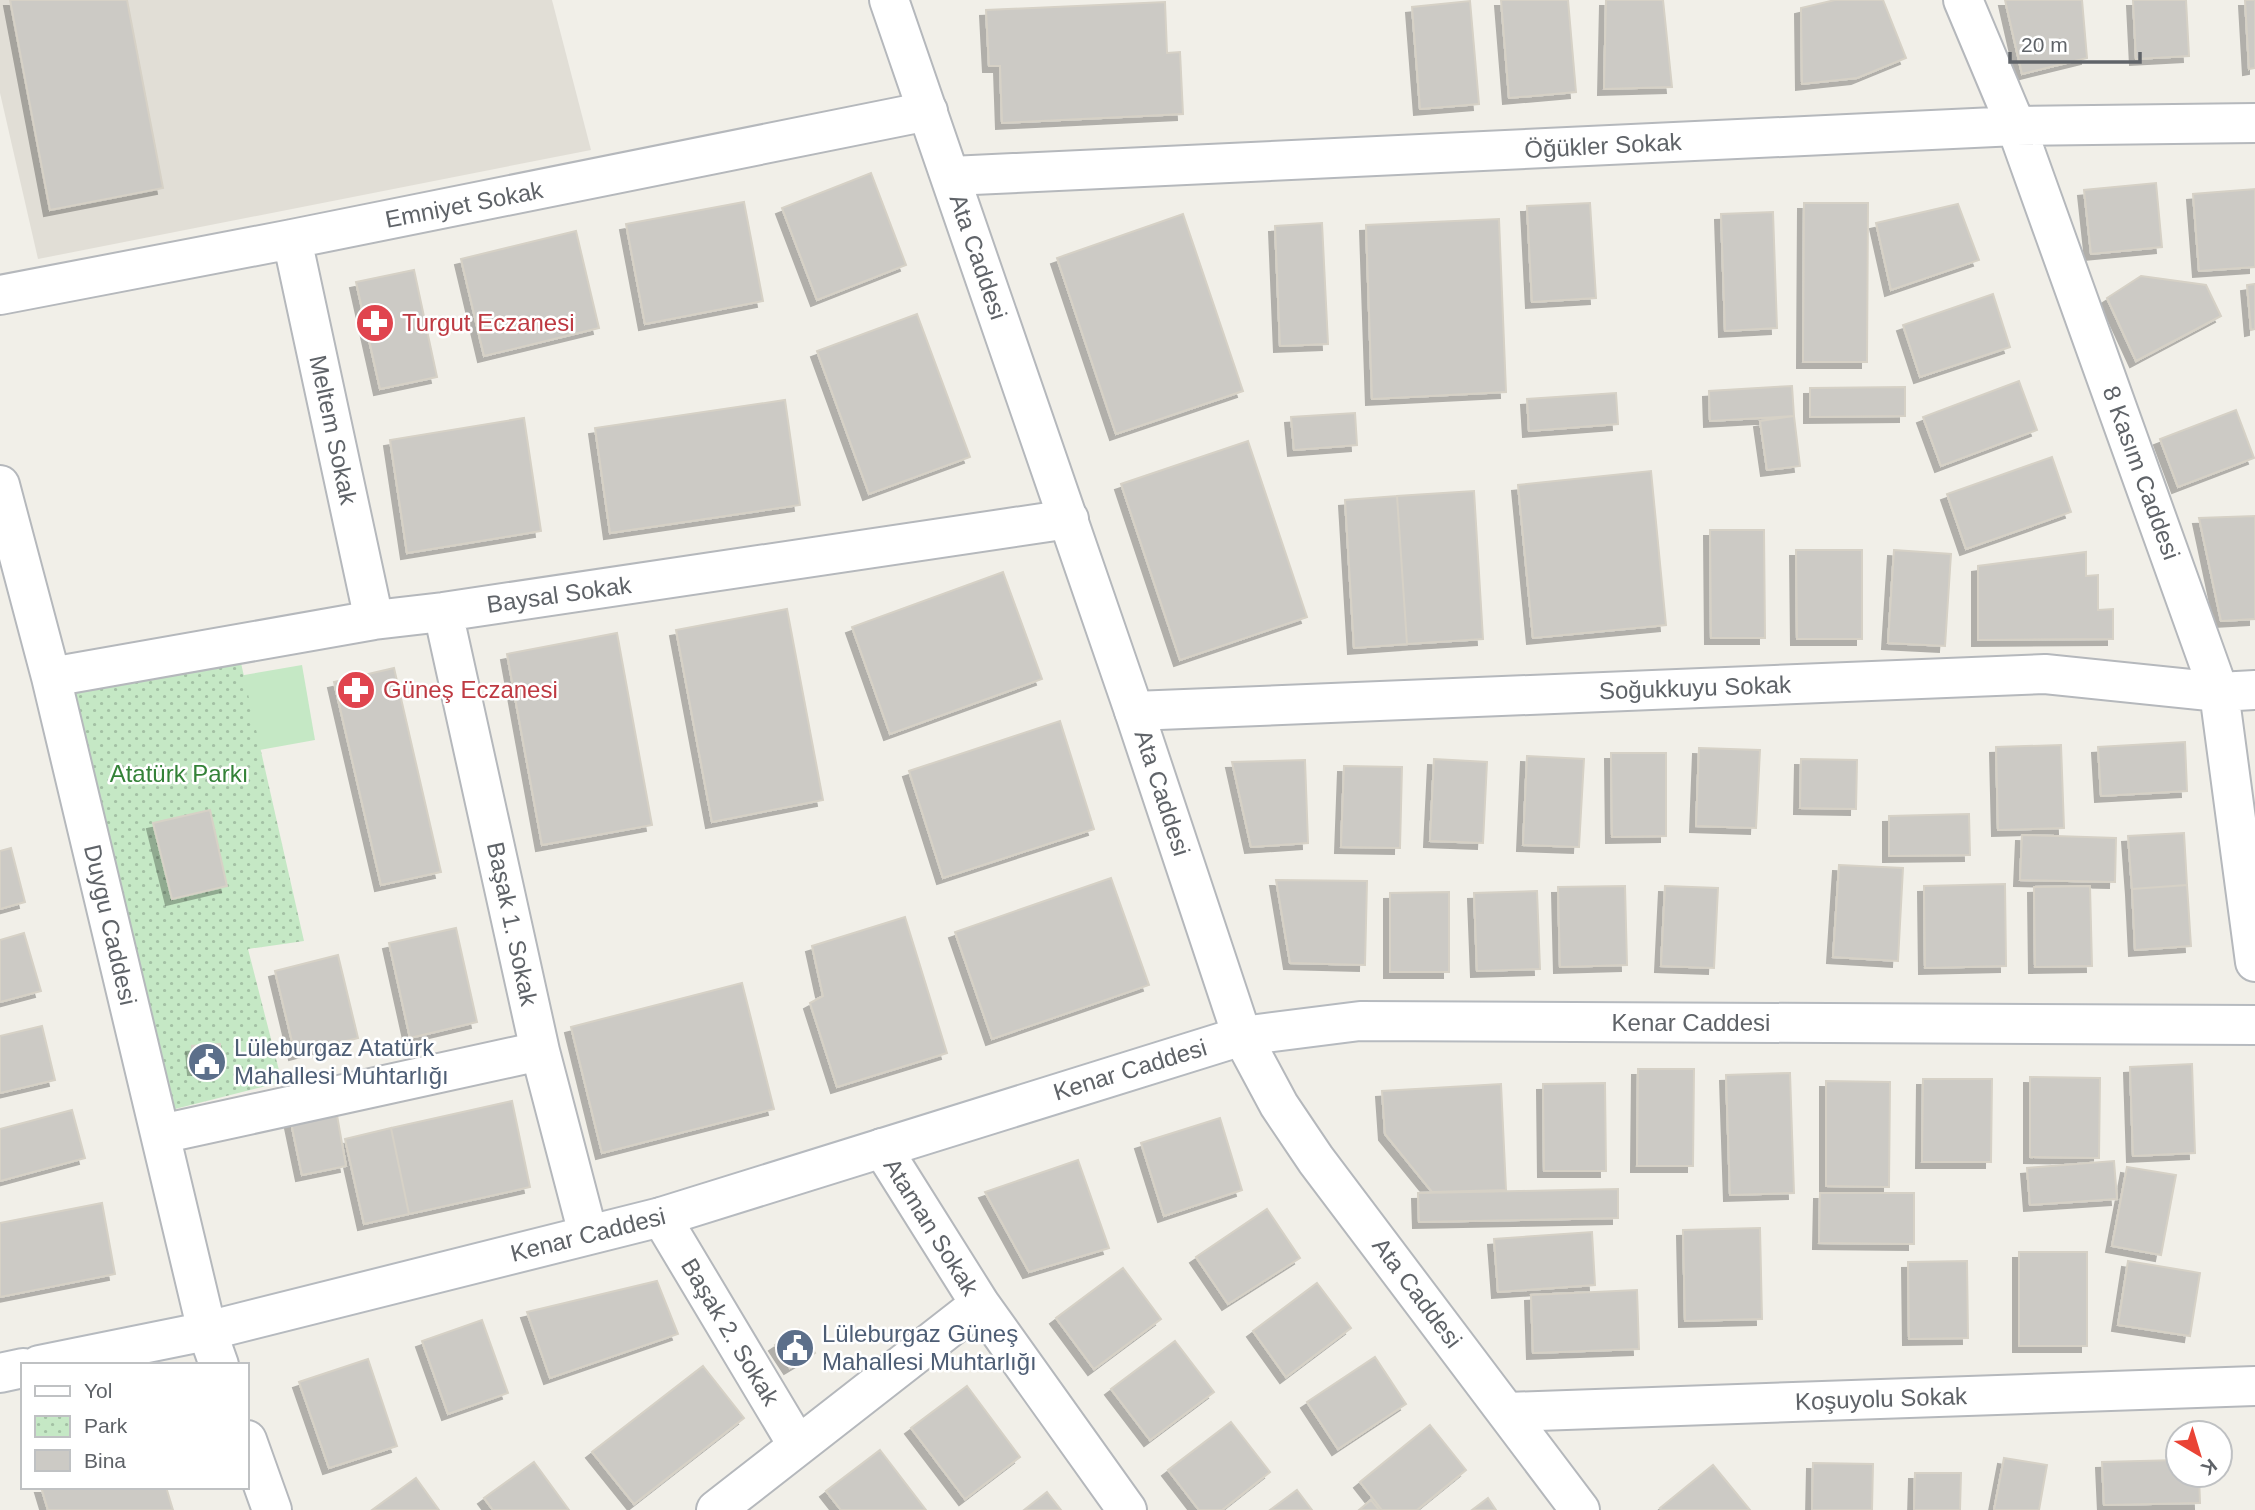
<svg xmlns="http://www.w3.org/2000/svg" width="2255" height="1510" font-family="Helvetica,sans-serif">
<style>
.education{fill:#e1ded6}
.grass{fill:#c5e8c5}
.park{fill:url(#park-dots)}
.building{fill:#cccac5;stroke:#d6d1c6;stroke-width:2;filter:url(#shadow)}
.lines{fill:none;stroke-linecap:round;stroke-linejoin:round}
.minor-casing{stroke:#b5b8bc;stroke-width:42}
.tertiary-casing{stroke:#b5b8bc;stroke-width:42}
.secondary-casing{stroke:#b6babf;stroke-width:42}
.minor{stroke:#fff;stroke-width:38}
.tertiary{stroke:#fff;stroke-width:38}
.secondary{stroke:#fff;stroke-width:38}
.labels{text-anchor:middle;stroke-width:5;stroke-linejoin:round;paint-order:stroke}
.street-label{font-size:24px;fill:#5f6368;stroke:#fff}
.health-label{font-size:24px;fill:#be3a42;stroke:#fff;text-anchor:start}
.park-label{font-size:24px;fill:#348238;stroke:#fff}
.service-label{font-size:24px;fill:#4e5e75;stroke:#fff;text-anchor:start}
</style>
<defs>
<pattern id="park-dots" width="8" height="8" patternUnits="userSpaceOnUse" patternTransform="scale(1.75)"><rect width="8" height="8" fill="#c5e8c5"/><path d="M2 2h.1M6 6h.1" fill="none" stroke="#a3c0a4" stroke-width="1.8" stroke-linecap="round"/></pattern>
<filter id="shadow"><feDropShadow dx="-6" dy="6" stdDeviation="0" flood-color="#0004"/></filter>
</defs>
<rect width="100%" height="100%" fill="#f1efe8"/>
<path class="education" d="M0,0h552l39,150 -553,109 -38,-166z"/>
<path class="grass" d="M302,665l13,75 -139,25 -13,-76z"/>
<path class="park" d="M241,663l63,278 -56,8 34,133 -111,28 -102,-426z"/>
<path class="building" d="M10,0h117l36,188 -113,22z
M1501,0h67l8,92 -67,6z
M1606,0h57l9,87 -68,2z
M1835,0h48l23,58 -49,20 -55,6 -1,-76z
M2005,0h77l5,58 -65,16z
M2133,0h53l3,56 -53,3z
M2245,0h10v68l-6,1z
M1470,1l9,103 -59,5 -8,-102z
M1165,2l2,51 13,-1 3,62 -181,9 -2,-57h-11l-3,-56z
M871,173l35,92 -89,35 -35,-92z
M2156,183l6,64 -71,7 -7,-64z
M2255,189v78l-56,4 -6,-77z
M744,202l19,99 -118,23 -19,-100z
M1590,203l6,95 -64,4 -5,-96z
M1804,203h64l-1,159h-64z
M1958,204l21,56 -88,30 -15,-67z
M1773,212l4,116 -52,3 -4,-117z
M1183,214l60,177 -127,43 -59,-176z
M1499,219l7,173 -134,7 -6,-174z
M1322,223l6,121 -48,2 -5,-120z
M576,231l23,97 -115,28 -23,-97z
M414,270l23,107 -57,12 -24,-107z
M2141,276l65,9 15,31 -85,45 -29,-63z
M2255,284v45l-4,1 -4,-45z
M1993,294l17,53 -90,30 -17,-52z
M917,314l53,143 -101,37 -52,-143z
M2019,381l18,49 -96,36 -18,-49z
M1792,386l2,30 -84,5 -1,-30z
M1905,387v29l-95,1v-29z
M1616,393l2,31 -89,7 -2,-32z
M785,400l15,105 -190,28 -15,-105z
M2236,410l18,48 -76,29 -18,-48z
M1355,413l2,32 -63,5 -3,-33z
M1794,416l6,50 -33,4 -7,-49z
M524,418l17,113 -134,22 -17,-113z
M1248,441l59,176 -127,43 -59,-176z
M2052,457l19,55 -105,37 -19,-55z
M1651,471l15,154 -133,13 -15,-153z
M1474,491l9,148 -76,5 -10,-148z
M1397,496l10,148 -53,4 -9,-148z
M2255,516v103l-34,2 -22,-103z
M1710,530h54l1,108h-54z
M1796,550h66v89h-65z
M1894,550l57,4 -6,92 -57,-3z
M2086,552v24l12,-1v35l15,-1v30l-135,1v-74z
M1003,572l39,107 -152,55 -38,-107z
M787,609l36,191 -111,22 -36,-192z
M617,633l35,192 -110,20 -35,-191z
M394,668l47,204 -60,13 -47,-203z
M1060,721l34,108 -151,49 -34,-107z
M2185,742l2,49 -86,5 -3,-49z
M2061,745l3,83 -66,2 -2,-83z
M1699,748l61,2 -4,78 -60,-2z
M1611,753h55v83l-54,1z
M1527,756l57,3 -5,88 -56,-2z
M1434,759l53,3 -4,81 -53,-2z
M1801,759l56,1 -1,49 -56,-1z
M1305,760l3,83 -57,4 -19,-85z
M1344,766l58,1 -2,81 -59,-1z
M210,810l17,76 -55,13 -19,-76z
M1969,814l1,41 -81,1v-40z
M2184,833l3,52 -55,4 -4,-53z
M2022,835l94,3 -1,44 -95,-2z
M11,848l14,54 -25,7v-58z
M1839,865l64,3 -5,93 -65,-4z
M1111,878l38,107 -157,54 -37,-107z
M1276,880l91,1 -2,84 -75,-2z
M2005,884l1,82 -81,2 -1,-82z
M2187,885l4,61 -56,4 -3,-61z
M1625,886l2,79 -67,2 -2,-80z
M1665,886l53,2 -4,80 -53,-2z
M2090,886l2,80 -57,1 -1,-80z
M1537,891l3,78 -63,2 -3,-78z
M1449,892v80h-59v-79z
M905,917l42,136 -110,34 -27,-84 13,-7 -11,-50z
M456,928l21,94 -67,16 -21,-95z
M24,933l17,58 -41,11v-62z
M338,955l20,83 -63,16 -20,-83z
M742,983l32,126 -172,44 -31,-126z
M42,1026l13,54 -55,13v-57z
M220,1044l1,24 -27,1 -2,-23z
M2192,1064l3,89 -62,3 -3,-89z
M1638,1069h56l-1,97h-56z
M1790,1073l4,120 -64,2 -4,-120z
M2030,1077l70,1 -1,80 -69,-1z
M1923,1079h69l-1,83h-69z
M1826,1081l64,1 -1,105 -63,-1z
M1605,1083l1,88h-62l-1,-87z
M1501,1084l5,106 -74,2 -47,-58 -3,-43z
M512,1101l18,86 -121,27 -18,-86z
M335,1104l11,62 -44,9 -13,-62z
M72,1110l13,48 -85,23v-52z
M1220,1118l22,72 -78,26 -23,-73z
M391,1128l18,86 -45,10 -19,-85z
M1078,1160l31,88 -80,24 -44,-80z
M2114,1161l3,38 -87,6 -3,-37z
M2127,1167l49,8 -15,80 -49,-9z
M1618,1189v29l-199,4 -1,-29z
M1820,1193h94v51l-95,-1z
M102,1203l13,71 -115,23v-74z
M1267,1209l33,49 -72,46 -32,-47z
M1760,1228l2,91 -77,2 -2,-91z
M1592,1232l3,53 -97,7 -4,-53z
M2019,1252h68v94h-68z
M1967,1261l1,77 -59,1 -1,-77z
M2128,1261l72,12 -10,63 -72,-11z
M1123,1268l38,51 -67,50 -38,-51z
M657,1281l21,53 -128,44 -23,-66z
M1317,1283l34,45 -65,49 -33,-46z
M1637,1290l2,59 -106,4 -2,-58z
M482,1320l26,73 -60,21 -26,-73z
M799,1329l16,24 -25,15 -15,-23z
M1175,1341l39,51 -64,48 -39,-51z
M1375,1357l31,47 -68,45 -31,-47z
M368,1359l29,87 -68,22 -30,-86z
M703,1366l41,52 -110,86 -42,-52z
M967,1386l53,71 -55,42 -54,-71z
M1231,1422l39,50 -48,38h-23l-31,-40z
M1430,1425l36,45 -49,40h-35l-22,-28z
M880,1450l46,60h-85l-15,-19z
M2004,1458l43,7 -8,45h-45z
M2178,1460v15h21l1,28 -96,2 -2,-43z
M534,1462l35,48h-76l-9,-12z
M1813,1463l60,1 -1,46h-60z
M1713,1465l37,45h-88l-2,-2z
M1915,1473h46l-1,37h-46z
M416,1478l23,32h-67z
M41,1487h125l7,23h-125z
M1297,1490l15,20h-42z
M1047,1492l14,18h-37z
M1488,1498l8,12h-24z
M1371,1500l8,10h-20z"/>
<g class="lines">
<defs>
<path id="minor" d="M1963,0l53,126 203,566 36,270
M951,176l1065,-50 239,-3
M292,239l82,381
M0,295l292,-56 636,-128
M0,485l51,192 156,654 12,34
M443,612l97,439 48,183
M51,677l323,-57 69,-8 626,-93
M1134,711l911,-37 174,18 36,-2
M161,1134l379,-83
M882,1148l98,156 147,206
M661,1217l137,229
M1507,1412l748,-26
M247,1440l25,70
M716,1510l264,-206"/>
<path id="tertiary" d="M889,0l245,711 108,325 37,69 37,55 264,350"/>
<path id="secondary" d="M39,1365l168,-34 454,-114 581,-181 118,-15 895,4
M0,1373l23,-5"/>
</defs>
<use href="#minor" class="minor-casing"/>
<use href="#tertiary" class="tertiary-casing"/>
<use href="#secondary" class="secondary-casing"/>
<use href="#minor" class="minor"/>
<use href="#tertiary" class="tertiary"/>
<use href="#secondary" class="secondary"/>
</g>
<defs>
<symbol id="pharmacy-disc" viewBox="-11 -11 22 22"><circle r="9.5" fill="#e0444e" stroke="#fff"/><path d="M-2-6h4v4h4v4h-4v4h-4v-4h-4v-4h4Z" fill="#fff"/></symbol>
<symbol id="civic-disc" viewBox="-11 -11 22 22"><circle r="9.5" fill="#5c6f8a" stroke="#fff"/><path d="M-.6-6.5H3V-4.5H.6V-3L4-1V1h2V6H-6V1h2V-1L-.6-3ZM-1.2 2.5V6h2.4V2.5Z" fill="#fff"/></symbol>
</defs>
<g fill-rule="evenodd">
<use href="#pharmacy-disc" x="353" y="301" width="44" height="44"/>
<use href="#pharmacy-disc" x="334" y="668" width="44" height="44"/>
<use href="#civic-disc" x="185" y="1040" width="44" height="44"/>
<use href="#civic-disc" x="773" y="1326" width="44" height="44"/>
</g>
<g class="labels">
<g class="street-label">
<text transform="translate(1603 146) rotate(-3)" y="8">Öğükler Sokak</text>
<text transform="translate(464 205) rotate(-11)" y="8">Emniyet Sokak</text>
<text transform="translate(978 257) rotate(71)" y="8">Ata Caddesi</text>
<text transform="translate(333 430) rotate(78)" y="8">Meltem Sokak</text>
<text transform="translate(2141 473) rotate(70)" y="8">8 Kasım Caddesi</text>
<text transform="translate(559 595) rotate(-8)" y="8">Baysal Sokak</text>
<text transform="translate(1695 688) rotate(-2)" y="8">Soğukkuyu Sokak</text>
<text transform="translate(1162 793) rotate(72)" y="8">Ata Caddesi</text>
<text transform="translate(512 924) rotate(78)" y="8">Başak 1. Sokak</text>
<text transform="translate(110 925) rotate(77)" y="8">Duygu Caddesi</text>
<text x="1691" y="1031">Kenar Caddesi</text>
<text transform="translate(1130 1070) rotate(-17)" y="8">Kenar Caddesi</text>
<text transform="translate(931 1227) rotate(58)" y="8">Ataman Sokak</text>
<text transform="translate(588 1235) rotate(-14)" y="8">Kenar Caddesi</text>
<text transform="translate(1417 1293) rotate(53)" y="8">Ata Caddesi</text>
<text transform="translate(730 1332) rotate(59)" y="8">Başak 2. Sokak</text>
<text transform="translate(1881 1399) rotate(-2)" y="8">Koşuyolu Sokak</text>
</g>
<g class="health-label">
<text x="402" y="331">Turgut Eczanesi</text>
<text x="383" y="698">Güneş Eczanesi</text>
</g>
<g class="park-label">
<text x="179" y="782">Atatürk Parkı</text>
</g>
<g class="service-label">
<text x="234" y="1056">Lüleburgaz Atatürk<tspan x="234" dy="28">Mahallesi Muhtarlığı</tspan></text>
<text x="822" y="1342">Lüleburgaz Güneş<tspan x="822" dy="28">Mahallesi Muhtarlığı</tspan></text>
</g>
</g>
<rect x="21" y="1363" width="228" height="126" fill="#ffffff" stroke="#bfc1c3" stroke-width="2"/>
<rect x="35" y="1386" width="35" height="10" fill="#ffffff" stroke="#bfc1c3" stroke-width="2"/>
<text x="84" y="1398" font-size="21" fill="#5f6368">Yol</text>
<rect x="35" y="1416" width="35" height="21" fill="url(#park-dots)" stroke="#bfc1c3" stroke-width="2"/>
<text x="84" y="1433" font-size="21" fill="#5f6368">Park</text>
<rect x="35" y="1450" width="35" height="21" fill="#cccac5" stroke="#bfc1c3" stroke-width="2"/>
<text x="84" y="1468" font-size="21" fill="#5f6368">Bina</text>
<g transform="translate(2199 1454) rotate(142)"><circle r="33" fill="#ffffff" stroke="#bfc1c3" stroke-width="2"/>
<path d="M0-5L12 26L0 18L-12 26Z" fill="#ea4335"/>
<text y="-10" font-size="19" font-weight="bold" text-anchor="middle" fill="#5f6368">K</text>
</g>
<path d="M2010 52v10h130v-10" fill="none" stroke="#5f6368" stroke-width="3.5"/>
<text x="2021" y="52" font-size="21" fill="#5f6368" stroke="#ffffff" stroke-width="5" paint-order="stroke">20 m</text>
</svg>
